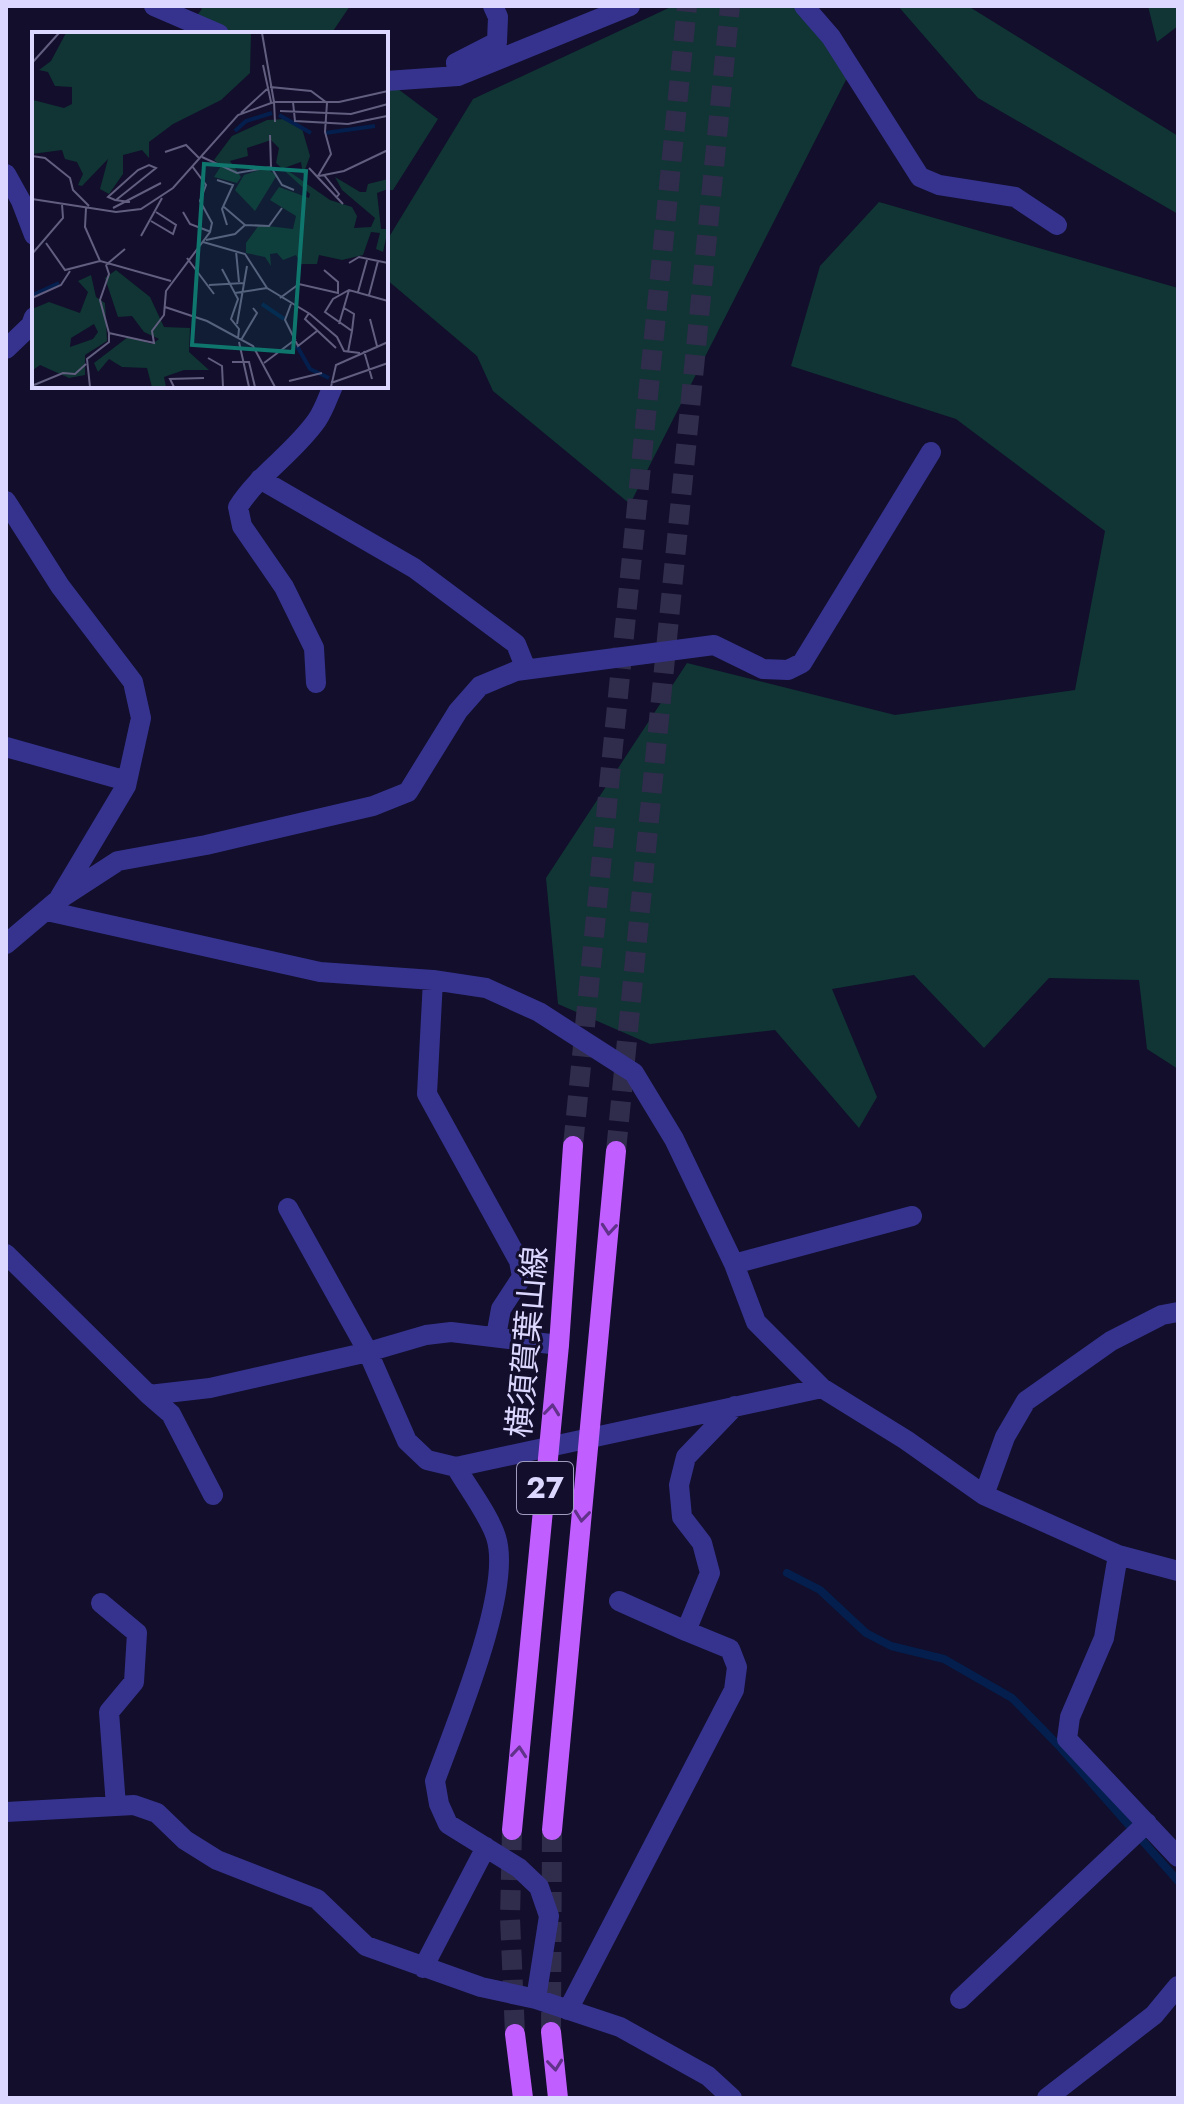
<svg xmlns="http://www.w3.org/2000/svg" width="1184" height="2104" font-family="Jost,'Noto Sans JP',sans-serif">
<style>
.green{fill:#103534}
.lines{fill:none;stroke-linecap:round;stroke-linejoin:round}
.stream{stroke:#041f4d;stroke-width:8}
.primary-tunnel{stroke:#302c4b;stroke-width:20;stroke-dasharray:20 10;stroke-linecap:butt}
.minor{stroke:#36338f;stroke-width:20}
.primary{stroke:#c15eff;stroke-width:20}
.oneway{stroke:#61328a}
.labels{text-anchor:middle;stroke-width:6;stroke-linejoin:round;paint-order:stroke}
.shield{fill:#120e2b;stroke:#9f9bbf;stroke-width:2}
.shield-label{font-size:30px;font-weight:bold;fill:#dbd7ff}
.street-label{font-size:32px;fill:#dbd7ff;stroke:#120e2b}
.inset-river{fill:none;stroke:#041f4d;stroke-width:4}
.inset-road{fill:none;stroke:#625e80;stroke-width:2}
.view{fill:#0f766e;fill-opacity:0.15;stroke:#0f766e;stroke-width:4}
.inset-edge{fill:none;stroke:#dbd7ff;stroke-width:4}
</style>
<rect width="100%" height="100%" fill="#120e2b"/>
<path class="green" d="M199,6h151l-19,28h-149l20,-25z
M673,6h121l55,68 -219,430 -137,-113 -16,-35 -91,-77v-37l87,-143z
M898,6h70l210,130v78l-200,-116z
M1148,6h30v20l-21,16z
M386,80l52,39 -45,71h-7z
M879,202l299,86v781l-31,-20 -8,-69 -90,-2 -65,70 -70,-73 -82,14 45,108 -18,31 -84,-98 -125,14 -92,-40 -12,-126 141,-215 208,52 180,-25 30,-159 -149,-112 -165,-53 29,-100z"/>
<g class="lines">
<path class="stream" d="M787,1573l33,17 46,43 25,13 53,13 68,39 48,49 118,134"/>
<path class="primary-tunnel" d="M573,1146l114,-1140
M616,1151l114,-1145
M512,1830l-2,88 5,116
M551,2032l1,-202"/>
<path class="minor" d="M154,6l65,28
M804,6l27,31 89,140 19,8 76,12 42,28
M458,76l-2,-13 41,-21 1,-25 -5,-11
M386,81l72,-5 172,-70
M6,174l15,27 13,34
M6,349l25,-24 3,-8
M260,479l154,89 102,76 10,25
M6,501l54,85 73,96 8,36 -15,68 -68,114 -52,44
M316,683l-2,-35 -30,-61 -42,-61 -4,-19c21,-33 56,-54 79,-87 7,-10 11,-23 16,-34
M6,747l121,34
M58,900l60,-39 88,-16 167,-39 35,-14 50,-81 22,-25 36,-15 198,-26 49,24 25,1 14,-7 129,-211
M47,911l273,61 113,8 53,8 53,24 95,61 40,66 60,125 22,58 66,66 84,52 78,55 134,60 60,16
M433,980l-6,114 92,167 3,16 -21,32 -5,27
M288,1208l80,144 39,89 20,19 29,7c12,21 33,48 40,70 17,53 -41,188 -61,244l4,23 9,20 71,44 20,19 10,29 -13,83
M6,1254l143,141 22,19 42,81
M734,1264l178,-48
M149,1395l61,-7 158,-36 58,-17 25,-3 108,13
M456,1467l366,-79
M984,1495l21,-58 21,-36 85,-60 51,-26 16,-3
M1118,1555l-14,83 -34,79 -3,22 111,118
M619,1601l67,30 24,-58 -8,-30 -20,-26 -3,-32 7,-28 49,-51
M101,1603l36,30 -3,49 -25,30 7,94
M6,1812l128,-7 23,8 28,27 32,20 100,39 49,47 115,41 55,12 84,28 88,49 24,22
M423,1968l63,-121
M960,1999l187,-176
M568,2010l166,-320 3,-23 -7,-18 -44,-18
M1047,2098l107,-83 24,-29"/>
<path class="primary" d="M512,1830l47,-485 14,-199
M552,1830l64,-679
M551,2032l7,66
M515,2034l8,64"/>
</g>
<defs><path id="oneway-chevron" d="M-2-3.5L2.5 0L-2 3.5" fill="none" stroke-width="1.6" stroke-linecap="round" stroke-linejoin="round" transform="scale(2)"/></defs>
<g class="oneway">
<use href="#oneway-chevron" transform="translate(609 1229) rotate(95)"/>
<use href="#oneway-chevron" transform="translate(552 1410) rotate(-84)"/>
<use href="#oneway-chevron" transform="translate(582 1516) rotate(96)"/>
<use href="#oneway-chevron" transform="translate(519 1752) rotate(-85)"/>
<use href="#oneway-chevron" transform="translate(555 2065) rotate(84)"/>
</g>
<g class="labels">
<rect class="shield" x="517" y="1462" width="56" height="52" rx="6"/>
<g class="shield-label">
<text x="545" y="1498">27</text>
</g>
<g class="street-label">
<text transform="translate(527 1342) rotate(-85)" y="11">横須賀葉山線</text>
</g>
</g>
<g transform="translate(32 32)">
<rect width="356" height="356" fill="#120e2b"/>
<path d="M34,1h185l-1,40 -29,27 -48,24 -24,18v16l-7,-8 -19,5v19l-14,20 -9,-5 8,-30 -26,27 -4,-1 5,-11 -6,-12 -12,-3 -3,-9 -30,4 1,-54 31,8 8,-4v14v-31l-17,-1 -7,-14 -9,-2 12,-9zM254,87l15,6 9,31 -7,19 -2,-13 -17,6 46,32 22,7 5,9 -3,12 17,-1 4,-9 -33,-28 -7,-13 25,15h6l2,-8 20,-5v10l-11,4 4,36h7l-5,23 -7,-3 4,-16 -9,-1 -8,23 -21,5 -23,-5 -2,9h-16l-5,-9 -13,5 -6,-7 -7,1 1,12 -6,-9 -19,-4v-10l13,-18 34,4 3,-13 -26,-16 9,-13 30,11 1,-4 -34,-31 3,-15 -8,-8 -24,8 1,8 -18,5 11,16 -4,6 -23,-6 7,-11 -7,-6 18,-24 35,-16zM233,136l12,7 -22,36 -20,-21 9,-15zM84,238l34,27 14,30 26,1 -1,24 20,18h-25l-20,7 2,10h-14l-5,-19 -25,-1 -13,-8 -11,13 -4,-9 34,-26 24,7 7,-5 -15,-7 -12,-16 -14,1 -13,-39zM59,243l5,22 9,6 2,38 -22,14v20l-16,3 -29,-13 -7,5 -1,-61 17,-7 31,11 8,-21 -10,-11zM62,292l4,8 -5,7 -23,8 1,-9z" fill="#103534" fill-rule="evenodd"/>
<path class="inset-river" d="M247,83l32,18M203,99l11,-10 26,-8M293,101l50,-7M1,263l26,-12M230,272l22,15M265,314l13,23 19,9"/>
<path class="inset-road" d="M230,1l12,69h65l49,-11M0,31l27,-30M231,33l8,37M238,55l41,4 16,12 -2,29 6,22 -13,22M261,70l2,19 53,3 39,-8M248,79l71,3 37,-10M209,81l26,-24M238,103l1,32M133,120l21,-7 13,13M0,124l13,2 25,20 3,12 16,16M170,125l35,16 34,-6 11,18 12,5M277,136l34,36M292,143l15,19 -3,4M287,144l25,-5 44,-21M185,148l16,5 -11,24 5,16M0,167l84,13 25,-3 32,-21 65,-73 36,-13 1,20M84,168l40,-32 -7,-3 -11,5 -30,27 7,3 15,2M192,175l21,18M54,176l-1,19 15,34 71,20M81,176l48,-25M151,180l7,12 21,8M119,189l22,13 3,-9 -20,-13M109,204l21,-38M174,208l29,-6 10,-9 24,1 13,-18M171,210l42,12 22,34 43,26 27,23 7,14 16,2M14,211l19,27 35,-9M204,219l3,31M0,222l31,-36 -1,-14M155,226l27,36M317,231l10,-6 29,6M74,233l3,9 -9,26 9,33M74,233l19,-16M190,237l16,30 -7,20 8,10 -1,10M177,253l35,-2M326,260l9,-32M203,261l32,-5M337,263l9,-34M0,266l29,-13 9,-14M248,266l19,-14 39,9v-11l-14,-12M259,272l-6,16 13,26 19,-15M133,275l42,14 46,25 22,41M312,276l10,6 -2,17M277,281l-4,6 31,29M338,287l7,27M205,292l10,-58M307,292l10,-34M209,308l16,-27 -4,-5M207,310l10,45M332,319l8,28M316,320l4,-21 -27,-19 8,-13 16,-9 39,11M176,326l14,8 1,21M200,330h17l6,25M232,331l32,-24M257,349l33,-8M299,351l57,-20M2,353l29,-12 12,1 11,-10M58,355l-3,-28 22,-17v-9l45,10 -2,-12 12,-16 2,-24 44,-59 2,-9 -12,-22 6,-16 -14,-19M142,355l-4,-8 34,-1M299,355l5,-22 52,-23"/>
<path class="view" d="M172,132l102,7 -13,181 -101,-7z"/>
<rect width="356" height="356" class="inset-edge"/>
</g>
<rect width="1184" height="2104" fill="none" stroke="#dbd7ff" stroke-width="16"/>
</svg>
